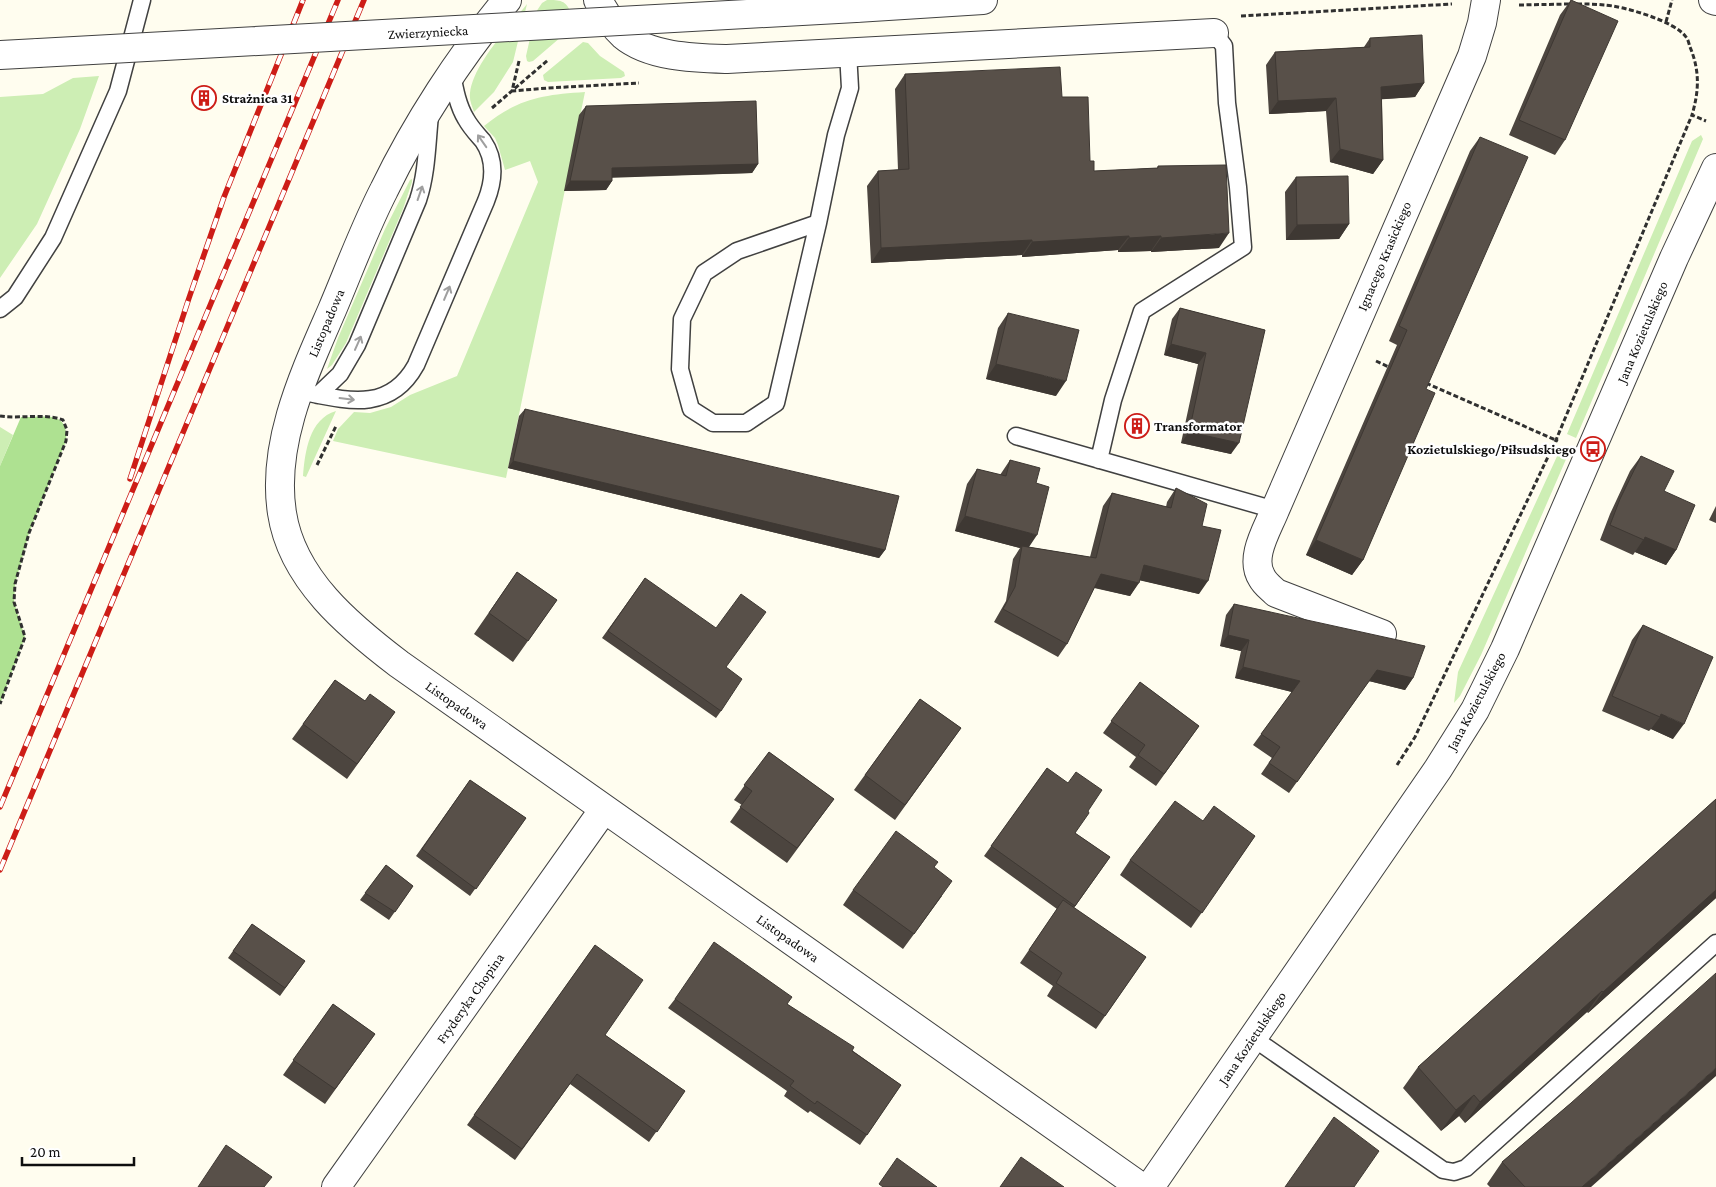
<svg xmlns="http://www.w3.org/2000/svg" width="1716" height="1187" font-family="'Crimson Pro',serif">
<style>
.green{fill:#cdeeb4}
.forest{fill:#aee191}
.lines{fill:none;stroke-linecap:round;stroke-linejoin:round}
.service-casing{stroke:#414141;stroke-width:19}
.minor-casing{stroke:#414141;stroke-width:30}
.tertiary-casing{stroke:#414141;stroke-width:30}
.path{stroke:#303030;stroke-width:3;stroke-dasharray:5 2.5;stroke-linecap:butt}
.service{stroke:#fff;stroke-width:16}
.minor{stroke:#fff;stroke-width:28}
.tertiary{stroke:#fff;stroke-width:28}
.rail-casing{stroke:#cd1d17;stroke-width:5.5}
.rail{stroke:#fff;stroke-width:4;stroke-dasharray:11;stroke-linecap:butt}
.tertiary-bridge-casing{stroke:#414141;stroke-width:30;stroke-linecap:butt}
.tertiary-bridge{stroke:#fff;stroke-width:28}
.wall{fill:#4c453f}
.shaded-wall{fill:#3e3833}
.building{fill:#585049;stroke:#3e3833}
.oneway{stroke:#9f9f9f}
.labels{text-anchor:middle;stroke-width:5;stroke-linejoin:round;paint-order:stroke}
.street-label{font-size:14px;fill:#0e0e0e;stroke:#fff}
.poi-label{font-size:14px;font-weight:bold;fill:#0e0e0e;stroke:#fff;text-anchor:start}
</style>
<rect width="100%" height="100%" fill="#fffdef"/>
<path class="green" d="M547,0c13,0 19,0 24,13 2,4 4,7 4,12l-42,36 -4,1 -2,-1 -1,-5 10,-44 6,-9z
M527,4l-14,58 -19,30 -20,20c-2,-6 -5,-12 -4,-19 3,-29 39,-66 57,-89z
M583,42l5,1 12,13 24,16 1,4 -4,2 -73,4 -4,-2 -1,-5z
M99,76l-19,53 -43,95 -37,54v-181l43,-3 30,-16z
M585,92l-79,386 -173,-37 5,-12 16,-17 16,1 21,-6 19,-12 47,-19 81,-194 -8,-21 -25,9 -7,-25 -3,-7 -11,-12c35,-28 58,-31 101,-34z
M1701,135l2,4 -127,299 -9,-4 125,-293z
M412,179v3l-9,27 -57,134 -14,22 -5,4 11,-31 47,-109 25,-49z
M336,411l-30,66 -3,-1c2,-24 6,-57 33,-65z
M0,427l13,8 -13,31z
M1559,452l8,5 -86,198 -21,41 -6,7 4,-31z"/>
<path class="forest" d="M21,417c22,1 48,-8 45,24l-37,92 -14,51 -1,18 11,35 -25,67v-238z"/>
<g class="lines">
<defs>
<path id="service" d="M818,223l-81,28 -33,22 -22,46 -2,50 11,40 22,14h33l30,-20 42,-180 18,-88 14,-47 -2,-36
M0,309l15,-12 38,-59 65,-147 24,-91
M299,391c46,9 90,23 117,-26l70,-164c8,-20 10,-41 -3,-60 -6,-7 -12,-13 -17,-22 -8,-13 -11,-29 -14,-45
M318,395l22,-21 17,-29 61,-145c9,-27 9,-56 12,-85
M1016,436l259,74
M1099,460l14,-60 29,-89 101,-64 -5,-60 -11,-84 -3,-57 -10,-13
M1253,1038l190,132 11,2 12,-4 250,-225"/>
<path id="minor" d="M507,0c-47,56 -91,124 -123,190 -20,39 -35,80 -52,120 -27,62 -61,133 -50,203 10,66 67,113 117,151l742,523
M598,0c7,13 14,25 25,35 26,22 71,23 104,24l487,-26
M1382,634l-106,-41c-5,-5 -11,-9 -14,-15 -13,-20 5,-48 13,-68l197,-454 10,-33 4,-23
M336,1187l268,-378"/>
<path id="tertiary" d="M1713,0l3,1
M856,8l127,-8
M0,55l38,-2
M1150,1187l288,-418 37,-59 30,-61 169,-391 42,-90"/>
</defs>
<use href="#service" class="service-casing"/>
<use href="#minor" class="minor-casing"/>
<use href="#tertiary" class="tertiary-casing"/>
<path class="path" d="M1577,4c9,0 18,0 27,1 19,1 71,16 82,32 2,2 3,7 4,10 10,24 9,44 2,68l14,6
M1519,5l51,-1
M1241,16l211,-12
M1666,22l6,-22
M519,61l-7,30 36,-3 91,-5
M492,108l56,-48
M1376,361l15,7
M1426,383l132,58
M0,416c20,3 46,-3 63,4l4,10 -1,11 -37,92 -14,51 -1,18 11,35 -25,67
M317,465l19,-39
M1397,765l18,-28 141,-297 136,-325"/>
<use href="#service" class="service"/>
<use href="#minor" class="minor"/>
<use href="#tertiary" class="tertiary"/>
<defs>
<path id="rail" d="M130,479l59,-181 35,-101 79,-197
M0,807l338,-807
M0,870l364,-870"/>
</defs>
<use href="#rail" class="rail-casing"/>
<use href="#rail" class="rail"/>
<defs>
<path id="tertiary-bridge" d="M38,53l818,-45"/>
</defs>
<use href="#tertiary-bridge" class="tertiary-bridge-casing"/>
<use href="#tertiary-bridge" class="tertiary-bridge"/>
</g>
<path class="wall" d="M1571,0l-6,140 -10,15 -46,-20 51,-120z
M1370,38l54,45 -9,14 -33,2 1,61 -10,14 -43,-12 -4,-51 -57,3 -3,-49 9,-13 89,-5z
M905,74l157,23 32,74 63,-3 1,-2 61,82 -68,4v-1l-33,1v-2l-96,7v-2l-151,8 -4,-77 11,-15 20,-1 -3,-81z
M586,106l172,58 -6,9 -140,4v4l-6,9 -42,1 15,-76z
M1480,137l-54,252 -63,171 -11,15 -46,-20 91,-210 -8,-4 81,-190z
M1296,177l53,47 -10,15 -53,1 -1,-48z
M1180,308l85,22 -34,124 -50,-11 17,-79 -34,-9 8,-36z
M1008,313l48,83 -70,-17 12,-51z
M525,409l360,141 -6,8 -371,-90 11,-52z
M1641,456l23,35 12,59 -10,15 -31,-13 -2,3 -33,-15 10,-26 20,-43z
M1010,460l26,23 -7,64 61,10 13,-51 9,-13 54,14 1,-5 9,-14 26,38 -3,68 -59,-14 -10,16 -36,-8 -27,56 -9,13 -64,-35 12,-21 7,-42 7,-11 -65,-17 12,-47 10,-15 23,6z
M1716,506v17l-7,-3z
M517,572l40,28 -44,62 -39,-28z
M645,578l81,89 -5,44 -5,7 -114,-80z
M1234,604l179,74 -8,12 -36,-9 -80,112 -28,-19 11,-16 -19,-13 39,-53 -57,-14 6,-27 -21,-5 6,-31z
M1643,625l30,114 -22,-10 -2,2 -47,-20 30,-71z
M335,680l30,21 30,11 -48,67 -55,-40z
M1140,682l59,44 -43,60 -27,-19 7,-10 -33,-24z
M920,699l41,29 -66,92 -41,-30z
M769,752l65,47 -47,64 -57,-41 12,-17 -8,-5z
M1047,768l41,43 -13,22 35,24 -36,51 72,49 -50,72 -49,-33 6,-10 -33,-23 37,-54 -73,-53z
M470,780l56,38 -56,78 -54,-40z
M1716,799v99l-128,115 -1,-1 -122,111 -6,-7 -18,15 -38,-43 15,-21z
M1203,821l52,15 -64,92 -71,-53 10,-15z
M386,865l27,21 -24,34 -29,-20z
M853,890l89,6 -39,53 -60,-44z
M252,924l53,37 -25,35 -52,-38z
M595,945l10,90 80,56 -36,51 -79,-58 -55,76 -48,-35z
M675,999l112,5 114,81 -41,60 -50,-34 -2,2 -24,-17 3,-5 -119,-83z
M333,1004l42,30 -50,70 -42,-29z
M1571,1103l20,84h-101l-3,-3 15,-22z"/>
<path class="shaded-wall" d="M1424,83l-9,14 -43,3 9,-13z
M1336,98l-10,13 -57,3 9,-13z
M1340,149l43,11 -10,14 -43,-12z
M758,164l-6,9 -146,5 6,-10z
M570,181h42l-6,9 -42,1z
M1349,224l-10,15 -53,1 11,-15z
M1229,233l-10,15 -68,4 10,-14z
M1129,236l-11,14 -96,7 10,-15z
M1161,236l-10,15 -33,1 11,-14z
M1032,240l-10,15 -151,8 10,-15z
M1171,344l35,9 -8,11 -34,-9z
M996,364l70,17 -10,15 -70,-17z
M1189,432l50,11 -8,11 -50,-11z
M513,461l372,89 -6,8 -371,-90z
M965,516l72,19 -10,15 -5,-4 -2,2 -65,-17z
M1645,537l31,13 -10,15 -31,-13z
M1316,540l47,20 -11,15 -46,-20z
M1144,565l64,16 -9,13 -65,-15z
M1101,574l38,9 -9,13 -38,-9z
M1228,635l21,5 -8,11 -21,-5z
M1243,667l57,14 -8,11 -57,-14z
M1377,670l36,8 -8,12 -36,-9 -80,112z
M1661,714l23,10 -11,15 -22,-10 9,-12z
M1716,890v8l-128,115 15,-21z
M1602,991l-15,21 -122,111 15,-21z
M1716,1068v8l-125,111h-9z
M1474,1095l-15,21 -18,15 15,-21z"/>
<path class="building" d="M1571,0l47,21 -53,119 -46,-20z
M1422,35l2,48 -43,4 2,73 -43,-11 -4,-51 -58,3 -3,-49 95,-5v-9z
M1060,67l2,30h26l2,64h4v10l64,-3v-2l68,-1 3,68 -68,5v-2l-32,2v-2l-97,6v-2l-151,8 -3,-77 31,-2 -4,-95z
M756,101l2,63 -146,4v13h-42l16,-75z
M1480,137l48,20 -102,232 9,4 -72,167 -47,-20 91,-210 -8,-4z
M1348,176l1,48 -52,1 -1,-48z
M1180,308l85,22 -26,113 -50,-11 17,-79 -35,-9z
M1008,313l71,17 -13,51 -70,-17z
M525,409l374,87 -14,54 -372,-89z
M1641,456l33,15 -10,20 31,14 -19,45 -31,-13 -1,3 -34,-15 10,-26z
M1010,460l30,8 -4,15 13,4 -12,48 -72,-19 12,-47 29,7z
M1176,488l31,16 -5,22 19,4 -13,51 -64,-16 -5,18 -38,-9 -34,70 -64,-35 12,-22 7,-41 74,12 16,-65 59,15z
M517,572l40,28 -29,41 -39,-28z
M645,578l71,50 25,-34 25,18 -40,55 16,12 -21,32 -113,-80z
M1234,604l191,42 -12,32 -36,-8 -80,112 -28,-19 11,-16 -19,-13 39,-53 -57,-14 6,-27 -21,-5z
M1643,625l70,32 -29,67 -23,-10 -1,3 -48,-21z
M335,680l30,21 5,-7 25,18 -38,52 -54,-40z
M1140,682l59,44 -35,48 -26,-19 7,-10 -34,-24z
M920,699l41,29 -56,77 -40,-30z
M769,752l65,47 -37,49 -57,-41 12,-16 -8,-6z
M1047,768l21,15 8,-11 26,18 -14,21 1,2 -14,20 35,24 -35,49 -84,-60z
M470,780l56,38 -50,71 -54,-40z
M1716,799v91l-113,102 -1,-1 -122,111 -6,-7 -18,15 -38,-43z
M1175,801l28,20 11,-15 41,30 -53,77 -72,-53z
M896,831l42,31 -4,5 18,14 -38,53 -61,-44z
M386,865l27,21 -18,26 -30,-19z
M1063,900l83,57 -41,59 -49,-33 6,-10 -33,-23z
M252,924l53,37 -20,27 -52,-37z
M714,942l78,55 -5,7 67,43 -2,4 49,34 -34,50 -50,-34 -2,3 -25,-18 4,-5 -119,-82z
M595,945l48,35 -38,55 80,56 -28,41 -80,-58 -55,75 -48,-34z
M1716,973v95l-134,119h-57l-23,-25 69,-59z
M333,1004l42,30 -40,55 -42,-29z
M1334,1117l45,34 -25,36h-69z
M226,1145l46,32 -8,10h-66z
M1021,1157l43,30h-64z
M897,1158l40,29h-54l-4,-3z"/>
<defs><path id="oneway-shaft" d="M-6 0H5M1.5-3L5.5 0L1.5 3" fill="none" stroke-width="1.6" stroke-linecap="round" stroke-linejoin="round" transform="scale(1.25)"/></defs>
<g class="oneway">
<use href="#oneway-shaft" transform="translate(482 141) rotate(-125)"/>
<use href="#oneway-shaft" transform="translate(420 193) rotate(-71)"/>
<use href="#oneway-shaft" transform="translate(447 293) rotate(-67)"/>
<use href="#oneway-shaft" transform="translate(358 343) rotate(-66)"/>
<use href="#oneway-shaft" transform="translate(347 399) rotate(7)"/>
</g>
<defs>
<symbol id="building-ring" viewBox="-11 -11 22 22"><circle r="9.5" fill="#fff" stroke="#cd1d17" stroke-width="1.5"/><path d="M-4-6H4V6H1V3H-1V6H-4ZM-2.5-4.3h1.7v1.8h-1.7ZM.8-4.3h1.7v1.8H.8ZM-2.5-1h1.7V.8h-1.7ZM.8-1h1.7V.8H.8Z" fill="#cd1d17"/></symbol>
<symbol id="bus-ring" viewBox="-11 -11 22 22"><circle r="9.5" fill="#fff" stroke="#cd1d17" stroke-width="1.5"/><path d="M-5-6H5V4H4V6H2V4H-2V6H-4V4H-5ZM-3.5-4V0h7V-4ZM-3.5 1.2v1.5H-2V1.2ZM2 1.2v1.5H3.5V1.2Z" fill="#cd1d17"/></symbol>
</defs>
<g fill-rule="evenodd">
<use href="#building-ring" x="190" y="84" width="28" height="28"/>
<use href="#building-ring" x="1123" y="412" width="28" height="28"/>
<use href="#bus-ring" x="1579" y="435" width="28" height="28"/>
</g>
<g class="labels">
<g class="street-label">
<text transform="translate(428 32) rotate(-3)" y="5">Zwierzyniecka</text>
<text transform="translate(1384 256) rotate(-67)" y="5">Ignacego Krasickiego</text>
<text transform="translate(326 323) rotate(-67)" y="5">Listopadowa</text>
<text transform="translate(1642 332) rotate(-67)" y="5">Jana Kozietulskiego</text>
<text transform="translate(1476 701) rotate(-62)" y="5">Jana Kozietulskiego</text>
<text transform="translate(457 705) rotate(35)" y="5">Listopadowa</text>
<text transform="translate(788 938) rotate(35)" y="5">Listopadowa</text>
<text transform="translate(470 998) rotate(-55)" y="5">Fryderyka Chopina</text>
<text transform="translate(1252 1038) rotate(-56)" y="5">Jana Kozietulskiego</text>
</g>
<g class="poi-label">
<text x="222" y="103">Strażnica 31</text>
<text x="1154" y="431">Transformator</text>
<text x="1576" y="454" text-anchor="end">Kozietulskiego/Piłsudskiego</text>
</g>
</g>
<path d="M22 1157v8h112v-8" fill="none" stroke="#0e0e0e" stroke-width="2.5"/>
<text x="30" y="1157" font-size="15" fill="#0e0e0e" stroke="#ffffff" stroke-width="4" paint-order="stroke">20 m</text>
</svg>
